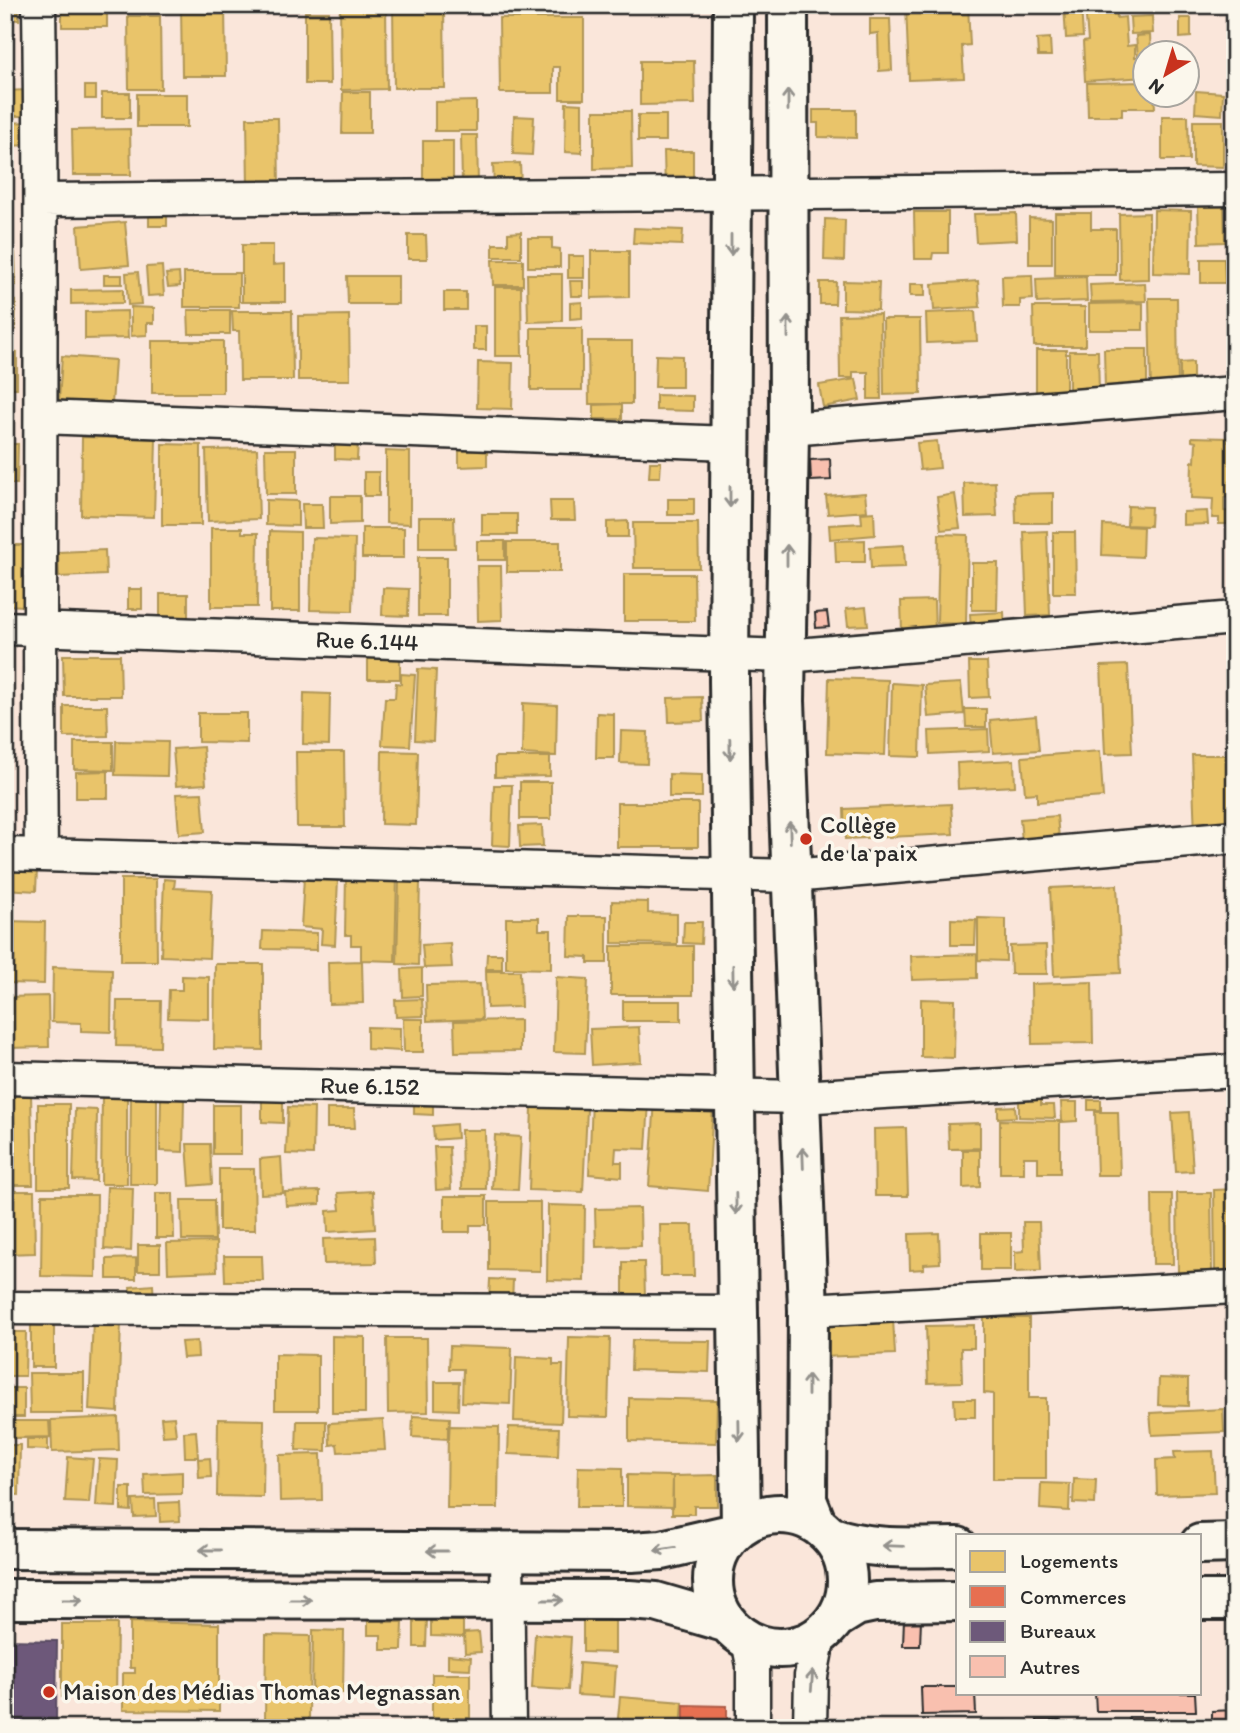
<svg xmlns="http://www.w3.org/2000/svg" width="1240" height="1733" font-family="Itim,sans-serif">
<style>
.homes{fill:#e9c46a;stroke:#b09657;stroke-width:2}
.shops{fill:#e76f51;stroke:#af5b46;stroke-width:2}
.offices{fill:#6d597a;stroke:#594b62;stroke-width:2}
.building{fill:#f9c0af;stroke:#2b2b2b;stroke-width:2}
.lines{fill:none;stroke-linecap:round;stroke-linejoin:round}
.minor-casing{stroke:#2b2b2b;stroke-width:37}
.major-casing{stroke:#2b2b2b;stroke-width:44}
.minor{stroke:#fbf7ec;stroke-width:32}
.major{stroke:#fbf7ec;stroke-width:38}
.oneway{stroke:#93918c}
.poi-dot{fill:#c8321e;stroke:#fbf7ec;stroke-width:2.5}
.labels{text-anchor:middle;stroke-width:7;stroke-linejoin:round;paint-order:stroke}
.street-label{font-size:24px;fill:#2b2b2b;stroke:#fbf7ec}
.poi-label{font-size:24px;fill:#2b2b2b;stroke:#fbf7ec;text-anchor:start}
</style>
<rect width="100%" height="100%" fill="#fae6da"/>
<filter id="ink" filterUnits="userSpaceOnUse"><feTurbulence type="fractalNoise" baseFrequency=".0143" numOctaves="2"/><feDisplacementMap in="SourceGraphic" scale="14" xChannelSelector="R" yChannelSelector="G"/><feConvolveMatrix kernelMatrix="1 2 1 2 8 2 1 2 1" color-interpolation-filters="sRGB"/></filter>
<g filter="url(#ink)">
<path class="homes" d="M5,5h14v15l-14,-1z
M62,5h45v22h-45z
M181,5h44l1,71h-44z
M340,5h46l1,84 -46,1z
M393,5h51l1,83h-51z
M906,5h62l2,40 -8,1 2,32 -55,2z
M1064,5h17l2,32 -17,1z
M1116,5l1,13 8,-1 2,29 8,-1v12h3l-2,-21 14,-1 1,17h-5v25l-61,4 -2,-39 5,-1 -3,-35z
M1132,5h23v6l-22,1z
M305,12h24l1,72h-25z
M128,16h32l1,73h-32z
M1152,16l1,17 -22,1 -1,-17z
M499,18h85v81h-24v-32h-7v26h-53z
M1180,18h11v19l-11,1z
M870,19h20l2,51 -13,1 -1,-38 -8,1z
M1050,38l1,18h-13l-1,-17z
M640,61h54l1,43 -55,1z
M1146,82v12h8l1,14h-33v8h-34l-1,-33z
M85,86h11v13h-11z
M27,90v26h-22v-25z
M1196,91l27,2 -1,22 -27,-2z
M343,92h27v41h-28z
M102,93h28v25h-28z
M137,94h50v33h-50z
M476,101v30h-41v-29z
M566,103l16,1v49l-17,-1z
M813,110h43v28l-38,-1v-14h-5z
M594,111h37l1,57 -38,1z
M638,115h28v26h-28z
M514,116l20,1 -2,38 -19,-1z
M1162,116h26l1,44h-27z
M247,118h31l1,71h-31z
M1193,121h30v46l-30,-1z
M30,122l2,23 -27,1v-23z
M130,129l1,46h-58l-1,-45z
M461,135h16l1,49h-16z
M423,141h30v41h-30z
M664,151h29v40h-28z
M520,163l1,22 -27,1 -1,-22z
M1224,202l1,40 -26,1 -1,-40z
M1154,210l37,1 -1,63 -37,-1z
M149,212h18v14h-18z
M914,212h34v41h-15l-1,6h-17z
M1016,213l1,27 -41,2 -2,-28z
M1055,213h36v16h25v46h-61z
M1149,213v66l-29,1 -1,-66z
M1029,218l23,1v45h-23z
M825,219l20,1 -1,41 -20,-1z
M125,222l4,43 -48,4 -3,-43z
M634,228l49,2 -1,15 -49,-2z
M521,232v25h-28v-13h15v-11z
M408,235h18l1,24h-19z
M528,238h24v10l8,1v18h-32z
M242,245h31v20l12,-1v38h-43z
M591,251h38v46l-38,1z
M5,253h10l1,32h-11z
M568,256h16v22h-16z
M1201,259h23l1,24h-24z
M492,260h31v25h-30z
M162,266l2,29 -16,1 -2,-29z
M138,272l3,32 -13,1 -2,-32z
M179,273l1,13 -12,1 -2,-13z
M184,273h55v34h-55z
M527,274h35v47l-34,1z
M104,275h18v9h-18z
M1032,275l1,24 -13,1v7h-17l-1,-31z
M347,276h51v28h-50z
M1086,277l1,24 -50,2 -1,-24z
M570,281h13v15h-12z
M843,281l36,1 -1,28 -35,-1z
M978,281l2,26 -46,3 -2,-26z
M820,282h16l-1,22h-15z
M1145,283l1,18 -55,1 -1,-17z
M910,284h15v12h-15z
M495,287h26l1,69h-27z
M123,289v14l-52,1v-14z
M444,292h22v18h-22z
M1149,298h28l1,93 -27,1z
M1226,298h9v37h-7z
M5,300l11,1 -1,28h-10z
M582,302v16l-12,1v-16z
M1143,303v27h-54v-26z
M131,307l23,1v15h-7v12l-16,1z
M1033,307h52v39h-51z
M188,310h42v24h-41z
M127,311l1,27 -43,1v-27z
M232,311h60l1,69h-53l-1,-49h-6z
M975,311l2,30 -50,2 -1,-30z
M880,314l1,85h-13v-27h-15v6h-13l-1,-63z
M349,315l1,65h-52v-64z
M883,319h37l1,75 -37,1z
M474,326h12v24h-12z
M531,328h51v62h-51z
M152,341h71v52h-71z
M588,341h44v63h-43z
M1104,349h43v42h-42z
M1036,350h30v45h-30z
M5,351l12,1v36h-12z
M1069,351h29l1,42h-30z
M656,355l26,1v31h-27z
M62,356l53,4 -3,45 -53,-4z
M478,362l35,1 -1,46 -35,-1z
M1193,362v23h-13v-22z
M856,379l4,21 -37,7 -4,-22z
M656,395l37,1v15l-37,-1z
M5,402h5l2,23h-7z
M622,404v15h-28v-14z
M82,437l74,2 -2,78 -73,-2z
M1192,437l36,1v4h7v56l-11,-1v14l11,1v12h-16v-6h-7l1,-19 -22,-1 1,-37 3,1 1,-20 -4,-1z
M335,440l23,1 -1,19 -22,-1z
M937,441l3,27 -20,2 -3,-27z
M5,444h13l-1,40h-12z
M162,444l39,1v80h-39z
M257,449l2,70 -51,2 -2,-71z
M265,449h31v45h-30z
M487,450v16l-28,1v-16z
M386,451l24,1v72l-24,-1z
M650,462h11l-1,15h-11z
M364,472h15v24h-15z
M995,482l2,34 -32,1 -1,-34z
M865,493l2,18 -39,3 -2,-18z
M1053,493v30h-37l-1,-29z
M955,494l5,34 -19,2 -4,-33z
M330,496h30v27l-30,1z
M668,499h26v16h-26z
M266,500l32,1v25l-32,-1z
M550,501h24l1,19h-24z
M302,504h20l1,24h-20z
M1128,506l23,1 -1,19 -23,-1z
M1207,511l1,13 -25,1v-13z
M874,512l1,23 -45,4 -1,-14 33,-2 -1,-10z
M482,514h35v21h-35z
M419,517h35l1,31h-36z
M628,521v16h-21v-15z
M633,523h65l1,45h-65z
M1103,525l40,2 -1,30 -40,-2z
M211,528h31v5h16l-1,74h-46z
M362,528h42v30h-42z
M270,531l30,1v79h-30z
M1047,531l3,84 -23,1 -3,-84z
M1053,532h22l1,61h-23z
M939,534l29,1 -2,89 -29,-1z
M312,538l43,1 -2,72 -43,-1z
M865,540v22h-29l-1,-21z
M477,541h28v19h-28z
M507,542h53v30h-53z
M5,545h19v61l-19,-1z
M904,545l1,22 -34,1 -1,-21z
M105,550l1,25 -47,2 -1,-25z
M418,557h29v59h-29z
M972,563h26l-1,47h-25z
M477,566h24l1,54 -24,1z
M624,574h70l1,47h-71z
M383,588l26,1 -1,27 -26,-1z
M128,589h14v20h-14z
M160,594h28v26l-28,-1z
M934,600l1,32h-33l-1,-31z
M866,607l2,18 -20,1 -2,-17z
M1004,612l1,17 -34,2 -1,-17z
M63,655h57l1,41h-57z
M368,658h32v21h-32z
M969,662h18l2,35 -19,1z
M1128,665l4,88 -27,1 -4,-88z
M418,669l18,1 -3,71 -18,-1z
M401,674l14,1 -5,71 -28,-1 3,-47h10l1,-15 5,1z
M829,678l59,2 -3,75 -58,-2z
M892,683l30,2 -2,72 -30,-1z
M961,683l3,31 -36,3 -3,-32z
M304,693l26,1 -1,51 -26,-1z
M702,697l1,24 -34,1 -1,-24z
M523,703l34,2 -1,51 -34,-2z
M64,706h43l1,30 -44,1z
M965,709h21v18h-20z
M198,713h49v30l-49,-1z
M597,713l17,1v44h-18z
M1036,716l3,34 -46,3 -3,-33z
M988,729l1,22 -59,3 -1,-23z
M621,731l27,1 -1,32 -27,-1z
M116,741l52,1 -1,34 -52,-1z
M74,742h39v28l-39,-1z
M203,747l3,37 -30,2 -3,-37z
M382,751l36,1 -2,73 -35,-1z
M1100,751l3,46 -66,5v-9l-12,1 -3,-37z
M296,752h48l1,75h-48z
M1192,755h43v76l-40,5z
M495,757h55v19l-55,1z
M1014,760l1,26 -57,3 -1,-26z
M108,771v27h-32v-26z
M669,774l33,1v22h-33z
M520,782h31v37h-31z
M494,785h18l-2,61 -18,-1z
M202,793l3,39 -26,2 -3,-40z
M617,803h81v44h-81z
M951,804l2,30 -108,5 -1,-30z
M1057,816l2,22 -37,3 -2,-22z
M542,825l1,21 -23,1 -1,-21z
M5,867l32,3 -1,21 -31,-2z
M346,873l51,2 -2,86 -34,-1v-15h-10v-10h-6z
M304,877l34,2 -3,66 -14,-1 1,-15 -21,-2z
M121,879h35l1,82h-36z
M164,879l11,1 -1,8 38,2 -3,68 -48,-2z
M399,882h21l-2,83 -21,-1z
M1117,885l4,88 -67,3 -4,-88z
M612,901l36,1v11l29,1v30l-65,-1z
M569,916h38v47h-19v-6l-20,-1z
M506,918h33v12h12v39l-45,-1z
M978,918l28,1v42l-28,-1z
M951,919l25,1 -1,25h-24z
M5,921l40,1 -1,62 -39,-1z
M684,922h18l-1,22 -18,-1z
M263,931l54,2v17l-55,-1z
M450,943l2,24 -28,1 -2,-23z
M1046,945l1,29h-36l-1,-28z
M611,946h82v49h-82z
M487,954h15v15h-16z
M977,954v24l-65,2 -1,-24z
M362,961l1,42 -34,1 -1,-42z
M215,964h48v86l-49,-1z
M53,967l59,2 -1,63 -30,-1v-8l-29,-1z
M422,968v28l-19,1 -1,-28z
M486,971h34l1,36 -34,1z
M182,976l27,1v42l-41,-1 1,-28h13z
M556,977l32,2 -3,74 -31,-1z
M1092,982l1,61 -61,1 -1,-60z
M480,984l2,35 -55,2 -1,-36z
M48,996l1,51 -42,1 -2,-51z
M422,999l1,17 -27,1 -1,-17z
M921,999l34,1 -1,58 -33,-1z
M117,1001h44l-1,46 -44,-1z
M623,1001h58v20h-58z
M403,1019h20v33h-19z
M520,1020v31l-65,1 -1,-31z
M367,1027l33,1v23l-33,-2z
M639,1027l2,35 -49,3 -2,-36z
M262,1092l21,1v30l-21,-1z
M5,1093h26l2,92h-28z
M102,1095h25v89h-26z
M131,1095l26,1v88h-27z
M414,1098h19v17l-19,-1z
M1019,1098h22v7h13l1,13 -36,-1z
M161,1099h23l-1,53 -23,-1z
M592,1100l57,2 -3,47 -30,-1 -1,14h7v15l-33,-3z
M655,1100l58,4 -5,87 -59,-5z
M1088,1100h13v10h-13z
M1061,1102h16v19l-15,1z
M38,1104h31v84h-31z
M213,1105h28v49h-28z
M1015,1106l1,11 -18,1v-11z
M288,1107l26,1 -1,47 -27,-1z
M532,1107l55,2 -4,83 -54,-2z
M75,1109l22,1 -1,71 -23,-1z
M327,1109h27l1,19h-28z
M1095,1112h23l2,63h-23z
M1189,1112l4,59 -17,1 -4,-59z
M1000,1120l60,1v52h-22v-16h-14v16h-24z
M980,1123v25l-31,1 -1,-25z
M456,1124l1,14 -23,2 -1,-14z
M906,1128l2,68h-33l-1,-67z
M461,1130h24l1,59h-24z
M495,1135l26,2 -3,53 -26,-1z
M187,1144h23l2,40 -22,2z
M434,1147h15l2,42 -15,1z
M963,1150h17v37l-17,1z
M281,1157l2,36 -22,1 -1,-35z
M219,1169h35l1,61h-36z
M107,1187l26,1 -2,63 -27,-2z
M1235,1189v81l-20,1 -1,-81z
M5,1191h29l1,62 -30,1z
M320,1191v13l-34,2 -1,-14z
M373,1191l2,38 -47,3 -1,-21 13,-1 -2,-17z
M156,1193h17l1,45h-18z
M1177,1193h34l1,78 -34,1z
M1152,1194h20l1,70h-20z
M42,1195h55l-1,82 -55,-1z
M444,1196h42v29h-16v7h-26z
M181,1200h33l1,40h-33z
M489,1202h51v69l-51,-1z
M548,1205l37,1 -1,75 -37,-1z
M640,1208l1,38 -45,1 -1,-38z
M1023,1222h16l2,49 -26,1v-20l9,-1z
M660,1225h33l1,51h-33z
M939,1233l1,30 -16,1v5l-14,1 -1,-36z
M981,1233h30v37h-30z
M375,1237l1,26 -52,1 -1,-25z
M216,1242l1,29 -49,2 -1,-30z
M138,1245h22v26h-22z
M224,1256h38l1,25h-38z
M136,1258v21h-29v-20z
M623,1262h21l1,34h-22z
M490,1279l23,1 -1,22 -23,-2z
M153,1285l1,16 -23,2 -1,-16z
M984,1318h45v80h17v81h-53v-85l-9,-1z
M31,1319h23v48h-23z
M893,1319l2,35 -73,3 -1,-36z
M93,1320l28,2 -3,90 -29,-2z
M974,1325v23h-13l1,34 -34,1 -2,-57z
M5,1332h21l-1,44h-20z
M332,1336l33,1v76h-33z
M569,1337l41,1 -2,79 -41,-1z
M387,1338h40l1,74 -40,1z
M632,1340l78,1 -1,31 -78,-2z
M197,1341l1,16 -15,1 -2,-16z
M450,1346l62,2 -2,56 -48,-2 1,-33h-14z
M275,1354l43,1v55h-43z
M516,1357l37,2v6h10l-2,58 -47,-2z
M29,1373h55v40h-54z
M1159,1378l29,1v27l-30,-1z
M435,1382h24l-1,28 -23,-1z
M5,1388h19v29h-19z
M629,1398l88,2 -1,43 -87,-2z
M954,1399h21v18h-20z
M1223,1409l1,23 -72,3 -2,-22z
M413,1416l37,2 -1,21 -37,-2z
M118,1417l1,33 -67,2 -1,-32z
M174,1417l2,18 -13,1 -2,-18z
M218,1419l46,1 -1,77 -46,-1z
M383,1420l2,30 -47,2 -1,-8 -7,1 -1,-22z
M6,1421h43l1,16 -43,1z
M297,1421h29v30l-30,-1z
M448,1426l51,1 -1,81h-51z
M509,1427l50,1 -1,28 -50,-2z
M196,1431l2,26h-13l-1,-25z
M27,1439h21v11l-21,-1z
M8,1445h12l-1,50 -13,-1z
M1213,1451l2,42 -58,2 -1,-35 19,-1 -1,-7z
M321,1454l1,46 -42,1 -1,-46z
M68,1457l25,2 -4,44 -24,-1z
M210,1458l1,19 -12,1 -1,-19z
M99,1459l19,1 -2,47 -20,-1z
M578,1467l44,1v39h-45z
M182,1472v22l-37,1 -1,-21z
M627,1475l46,1v31l-46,-1z
M717,1475v31h-23v8h-22l1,-38z
M1074,1479l22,1 -1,24 -22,-1z
M1041,1483l29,1 -1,27 -29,-2z
M121,1487h10v24l-10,-1z
M155,1499l1,17 -22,1 -1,-17z
M179,1502l1,19 -20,1 -1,-19z
M431,1612l32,1v24l-32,-1z
M368,1615h16v7h19l-1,28h-21v-15h-13z
M414,1617l13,1 -1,29h-12z
M583,1620l32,1v32l-32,-1z
M130,1622l89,2v87l-96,-1v-37h12v-5h-5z
M62,1624h55l-1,74 -54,-1z
M313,1630l31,1 -1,62h-31z
M479,1632l2,20 -16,1 -1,-20z
M535,1634l36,3 -3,53 -36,-2z
M266,1635l44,1 -1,84h-44z
M448,1655l23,2 -1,12 -22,-1z
M579,1663l37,3 -2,31 -37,-2z
M432,1674h38v44h-38z
M620,1697l63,5 -2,26h-64z
M471,1723v5h-30v-4z"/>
<path class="shops" d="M684,1705l43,1v22h-43z"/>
<path class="offices" d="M5,1640l52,1 -1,80 -51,-1z"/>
<path class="building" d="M830,459l1,21 -20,1 -1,-21z
M827,612l2,15 -13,1 -1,-15z
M904,1618l17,1 -1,27h-17z
M921,1687h37v6h17l1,21 -54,1z
M1095,1693h100l1,18h-100z
M1235,1710v18h-23v-17z
M1129,1717h23v11h-23z
M1037,1720h23v8h-23z
M988,1721h19v5h23v2h-42z"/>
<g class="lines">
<defs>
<path id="minor" d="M39,5c4,284 -1,567 2,850
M42,200l1193,-11
M41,417l689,26
M789,429l446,-36
M5,628l781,28 449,-38
M5,854l787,22 443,-39
M5,1078l795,19 435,-26
M5,1308l733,4
M808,1310l427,-23
M507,1551l2,177
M748,1640l5,25v63
M810,1728l1,-52 8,-41"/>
<path id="major" d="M733,5l-4,676 12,845
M788,5l1,424 -4,272 23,609 -1,190 10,25
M713 1581a67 67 0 1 1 134 0a67 67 0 1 1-134 0Z
M830,1536c40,15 85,11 128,11
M1200,1544l35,-1
M5,1549l626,3 31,-2 69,-16
M5,1599l624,1 27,2 72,21
M1200,1600h35
M835,1619l21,-13 19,-4 83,-1"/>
</defs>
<use href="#minor" class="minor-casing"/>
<use href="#major" class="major-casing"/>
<use href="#minor" class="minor"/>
<use href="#major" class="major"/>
</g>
<defs><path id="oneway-shaft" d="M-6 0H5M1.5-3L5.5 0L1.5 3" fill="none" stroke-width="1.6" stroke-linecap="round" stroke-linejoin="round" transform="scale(1.75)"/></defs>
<g class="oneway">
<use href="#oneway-shaft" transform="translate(788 100) rotate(-90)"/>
<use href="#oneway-shaft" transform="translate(731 245) rotate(90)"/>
<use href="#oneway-shaft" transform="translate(788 327) rotate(-90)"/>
<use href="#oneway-shaft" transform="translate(730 497) rotate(90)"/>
<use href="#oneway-shaft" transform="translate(787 555) rotate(-90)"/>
<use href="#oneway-shaft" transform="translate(730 749) rotate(89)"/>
<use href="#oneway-shaft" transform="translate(790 832) rotate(-92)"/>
<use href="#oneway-shaft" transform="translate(733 976) rotate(89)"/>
<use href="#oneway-shaft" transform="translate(803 1158) rotate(-92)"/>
<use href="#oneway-shaft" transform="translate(736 1204) rotate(89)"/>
<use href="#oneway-shaft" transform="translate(808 1385) rotate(-90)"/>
<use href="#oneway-shaft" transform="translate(739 1431) rotate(89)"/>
<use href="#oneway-shaft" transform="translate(893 1546) rotate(-178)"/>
<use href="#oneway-shaft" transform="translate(665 1549) rotate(171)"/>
<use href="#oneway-shaft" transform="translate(210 1550) rotate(-180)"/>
<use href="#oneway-shaft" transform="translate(437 1551) rotate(-180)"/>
<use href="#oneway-shaft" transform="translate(73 1600)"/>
<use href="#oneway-shaft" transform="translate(301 1600)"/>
<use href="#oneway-shaft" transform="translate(553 1600)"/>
<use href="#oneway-shaft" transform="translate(812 1681) rotate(-86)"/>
</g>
</g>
<g class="poi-dot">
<circle cx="806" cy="839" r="7"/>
<circle cx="49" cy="1692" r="7"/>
</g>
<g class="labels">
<g class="street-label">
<text transform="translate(367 641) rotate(2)" y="8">Rue 6.144</text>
<text transform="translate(370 1086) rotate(1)" y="8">Rue 6.152</text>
</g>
<g class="poi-label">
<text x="820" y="833">Collège<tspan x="820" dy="28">de la paix</tspan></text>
<text x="63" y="1700">Maison des Médias Thomas Megnassan</text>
</g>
</g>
<rect width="1240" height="1733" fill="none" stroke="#fbf7ec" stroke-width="28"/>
<rect x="14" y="14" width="1212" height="1705" fill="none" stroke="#2b2b2b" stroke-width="2.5" filter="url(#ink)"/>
<rect x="956" y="1534" width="245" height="161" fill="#fbf7ec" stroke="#a8a59f" stroke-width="2"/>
<rect x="970" y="1551" width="35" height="21" fill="#e9c46a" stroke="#a8a59f" stroke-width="2"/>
<text x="1020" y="1568" font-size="21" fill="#2b2b2b">Logements</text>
<rect x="970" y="1586" width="35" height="21" fill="#e76f51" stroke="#a8a59f" stroke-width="2"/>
<text x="1020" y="1604" font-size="21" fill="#2b2b2b">Commerces</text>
<rect x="970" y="1621" width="35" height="21" fill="#6d597a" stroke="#a8a59f" stroke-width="2"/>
<text x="1020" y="1638" font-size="21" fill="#2b2b2b">Bureaux</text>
<rect x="970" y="1656" width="35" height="21" fill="#f9c0af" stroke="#a8a59f" stroke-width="2"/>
<text x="1020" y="1674" font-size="21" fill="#2b2b2b">Autres</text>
<g transform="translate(1166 74) rotate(218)"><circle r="33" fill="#fbf7ec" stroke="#a8a59f" stroke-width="2"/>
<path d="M0-5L12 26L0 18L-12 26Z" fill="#c8321e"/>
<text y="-10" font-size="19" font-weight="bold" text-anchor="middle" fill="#2b2b2b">N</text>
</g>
</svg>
